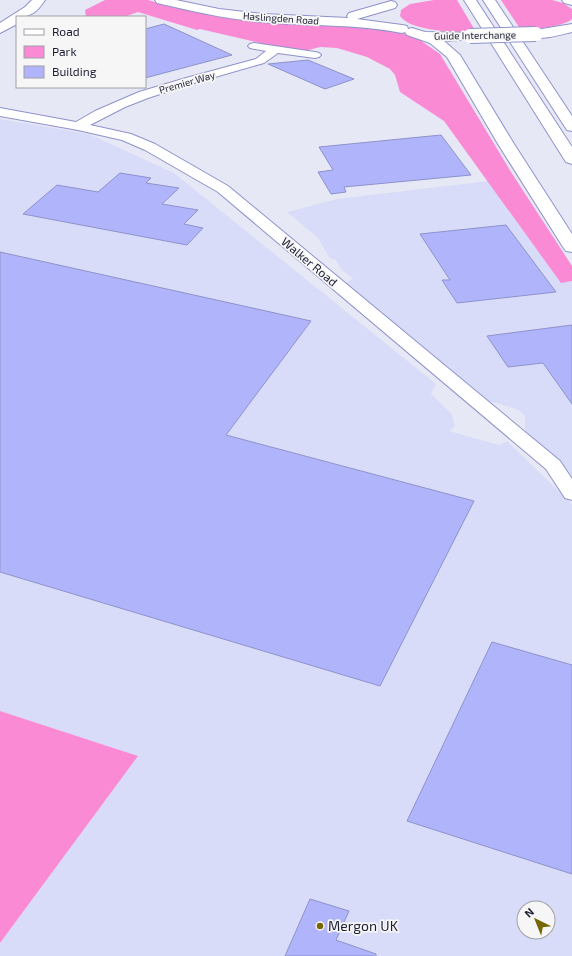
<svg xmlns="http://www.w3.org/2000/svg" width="572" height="956" font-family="'Exo 2',sans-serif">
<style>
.built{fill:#d9dcf8;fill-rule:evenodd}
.green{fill:#fb8ad5}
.building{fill:#b0b5fb;stroke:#8e92cb}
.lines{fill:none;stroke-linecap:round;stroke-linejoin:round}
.street-casing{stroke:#8e92cb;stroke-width:2}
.secondary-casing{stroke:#8e92cb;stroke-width:2}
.highway-casing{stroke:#8e92cb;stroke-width:2}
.street{fill:#fff;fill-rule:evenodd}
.secondary{fill:#fff;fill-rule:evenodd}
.highway{fill:#fff;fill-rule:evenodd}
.highway-bridge-casing{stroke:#8e92cb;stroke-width:16;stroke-linecap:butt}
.highway-bridge{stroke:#fff;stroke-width:14}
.poi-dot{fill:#756800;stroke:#f6f6f6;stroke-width:1.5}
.labels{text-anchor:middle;stroke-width:3.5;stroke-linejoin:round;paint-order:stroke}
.far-street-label{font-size:10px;fill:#1d1e34;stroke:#f6f6f6}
.street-label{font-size:12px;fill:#1d1e34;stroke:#f6f6f6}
.near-poi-label{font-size:14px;fill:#1d1e34;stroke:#f6f6f6;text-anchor:start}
</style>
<rect width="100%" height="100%" fill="#e7e8f5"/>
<path class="built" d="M0,119l89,15 85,39 262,211 -5,10 20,19 4,13 -6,5 50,14 8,-4 65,63v452h-572v-13l138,-187 -138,-45zM524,908h24v24h-24z
M505,179l67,104v197l-47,-45v-19l-6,-6 -22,-7 -12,-2 -54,-47 -84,-70v-2l6,-3 -13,-11 -4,-8 -6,-2 -13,-21 -30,-25 50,-13z"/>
<path class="green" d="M105,0h43l23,7 67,12 39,4 54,1 62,6 24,8 23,16 71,118 61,94v15l-11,2 -117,-162 -44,-29 -5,-17 -5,-6 -23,-12 -30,-9 -17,-1 -15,4 -46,-7 1,-1 -60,-14 -3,1 -59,-18 -14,5h-38l-1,-7z
M434,0h23l19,32c-18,0 -65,0 -76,-16l1,-6 9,-6z
M501,0h51l11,3 9,6v10c-9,8 -38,10 -51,11z
M0,711l138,45 -138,187z"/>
<path class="building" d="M164,24l68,31 -87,23v-49z
M308,60l46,19 -29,10 -57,-25z
M441,135l30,40 -127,12 2,5 -15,2 -13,-22 15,-2 -14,-23z
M120,173l31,5 -5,5 33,5 -17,16 36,6 -14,14 19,4 -16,17 -164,-31 34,-29 41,7z
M506,225l50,67 -99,11 -15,-23h8l-30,-46z
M0,252l311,69 -85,114 248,66 -94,185 -380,-114z
M572,325v79l-29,-41 -35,4 -21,-31z
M492,642l80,23v209l-165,-53z
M310,899l39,12 -13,29 40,14v2h-91z"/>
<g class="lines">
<defs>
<path id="street" d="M254,43l61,9 4,1 2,2 -2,2 -4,1 -37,-5 -14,10 -70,20 -46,15 -23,9 -35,18 41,9 24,10 73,42 332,275 12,18v21l-7,-2 -19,-29 -328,-277 -73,-42 -23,-10 -44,-10 -78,-14v-8l76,14 19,-11 44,-19 47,-14 70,-19 10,-8 -16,-3 -2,-2 2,-2z"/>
<path id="secondary" d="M32,0h13c-8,12 -14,17 -28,17v7l-17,9v-10l25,-16z"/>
<path id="highway" d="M155,0h21l43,9 44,5 85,4 -1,-2 2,-3 42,-12 4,1 2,3 -2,3 -38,11 45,6 5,1 1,3 4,-1 13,4 50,1 2,3 -2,3 -31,2 16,14 54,89 58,90v18l-6,-1 -3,-4 -65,-103 -51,-87 -17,-14 -23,-8 -2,-3 -3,1c-46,-9 -93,-7 -140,-11 -36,-3 -71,-11 -105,-19z
M464,0h12l96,147v17l-6,-2 -2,-3z
M483,0h12l77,116v15l-5,-1 -2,-3z
M562,0h10v5l-8,-2z
M572,24v8c-13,3 -28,8 -41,5l-2,-3 2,-3 5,-1z"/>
</defs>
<use href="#street" class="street-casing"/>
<use href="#secondary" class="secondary-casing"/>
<use href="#highway" class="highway-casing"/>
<use href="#street" class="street"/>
<use href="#secondary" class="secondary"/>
<use href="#highway" class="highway"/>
<defs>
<path id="highway-bridge" d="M470,36l66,-2"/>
</defs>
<use href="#highway-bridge" class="highway-bridge-casing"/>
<use href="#highway-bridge" class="highway-bridge"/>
</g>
<circle class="poi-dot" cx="320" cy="926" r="4"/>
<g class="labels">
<g class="far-street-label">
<text transform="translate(281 18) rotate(4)" y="4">Haslingden Road</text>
<text transform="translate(475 35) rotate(-1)" y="4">Guide Interchange</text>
<text transform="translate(187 82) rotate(-16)" y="4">Premier Way</text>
</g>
<g class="street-label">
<text transform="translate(309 262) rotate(40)" y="4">Walker Road</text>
</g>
<g class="near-poi-label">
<text x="328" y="931">Mergon UK</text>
</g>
</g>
<rect x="16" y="16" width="130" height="72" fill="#f6f6f6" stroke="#9fa0a8"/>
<rect x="24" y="29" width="20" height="6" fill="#ffffff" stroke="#9fa0a8"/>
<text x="52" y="36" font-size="12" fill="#1d1e34">Road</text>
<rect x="24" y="46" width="20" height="12" fill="#fb8ad5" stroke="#9fa0a8"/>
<text x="52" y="56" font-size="12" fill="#1d1e34">Park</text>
<rect x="24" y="66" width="20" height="12" fill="#b0b5fb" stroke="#9fa0a8"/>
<text x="52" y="76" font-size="12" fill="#1d1e34">Building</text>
<g transform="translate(536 920) rotate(317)"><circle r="19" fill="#f6f6f6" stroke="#9fa0a8"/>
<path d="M0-3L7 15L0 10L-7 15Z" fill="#756800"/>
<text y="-6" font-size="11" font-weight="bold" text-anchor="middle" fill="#1d1e34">N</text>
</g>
</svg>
